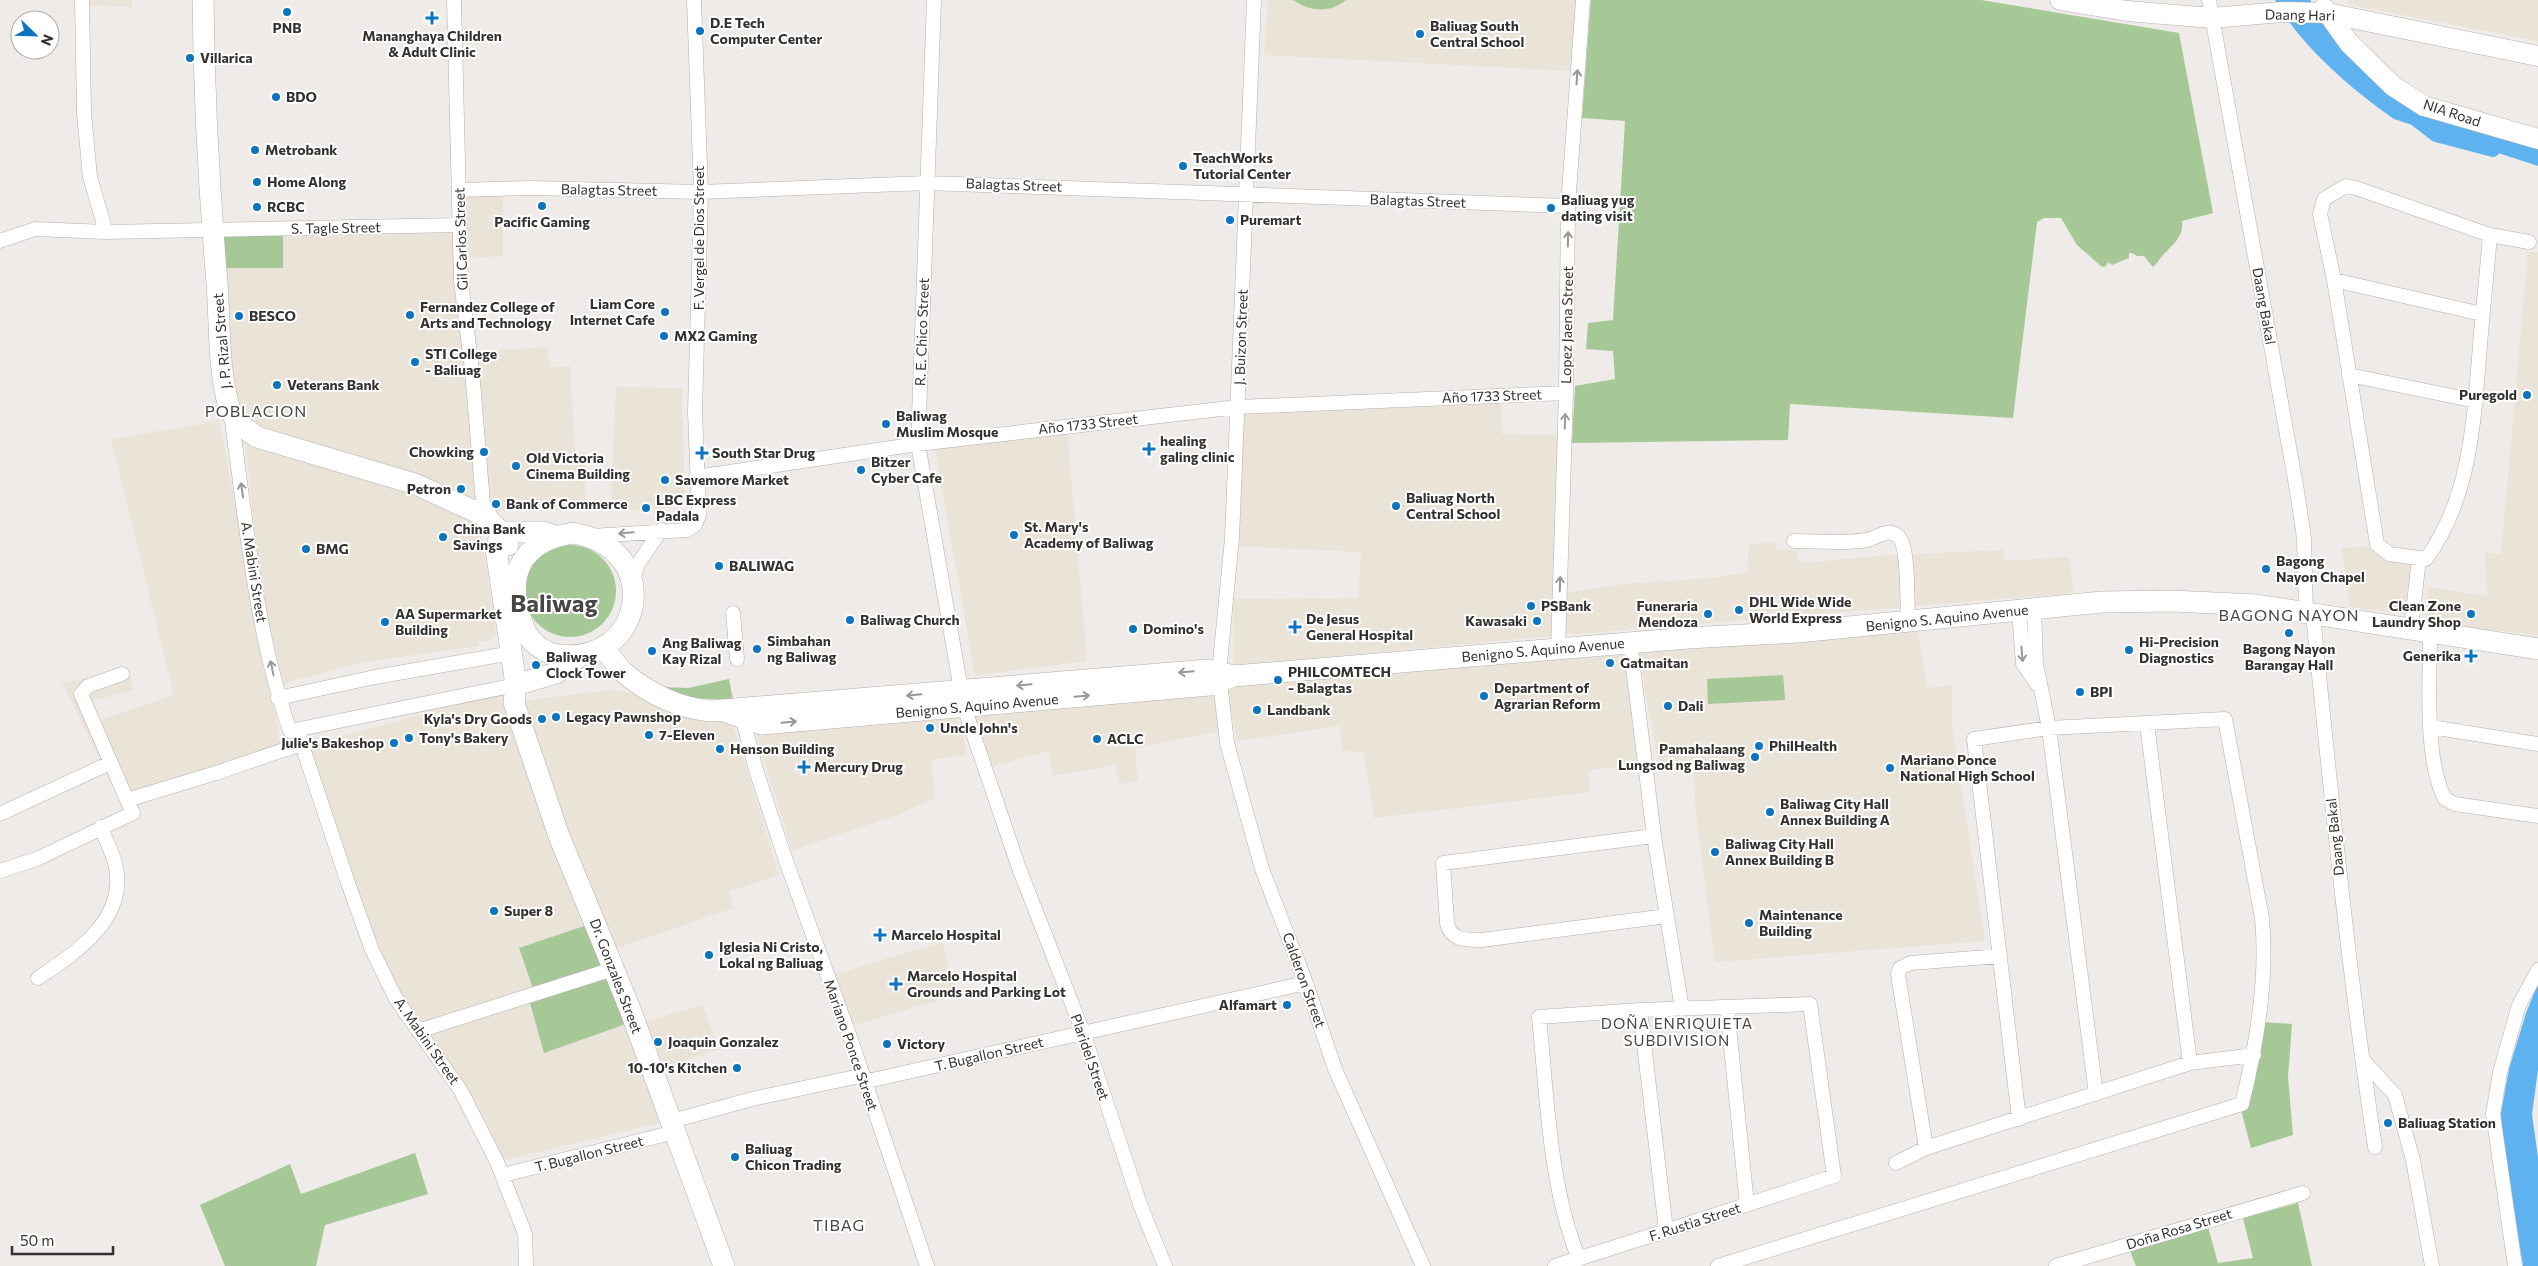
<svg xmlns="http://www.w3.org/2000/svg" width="2538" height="1266" font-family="Commissioner,sans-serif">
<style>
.built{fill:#e9e3d8}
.green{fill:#a6c796}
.water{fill:#5fb2f0}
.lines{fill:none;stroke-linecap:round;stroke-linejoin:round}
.canal{stroke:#5fb2f0;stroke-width:14}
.street-casing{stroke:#b3b0ad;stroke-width:15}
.secondary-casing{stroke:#b3b0ad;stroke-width:21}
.primary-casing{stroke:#b3b0ad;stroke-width:22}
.street{stroke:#fff;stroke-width:14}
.secondary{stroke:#fff;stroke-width:20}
.primary{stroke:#fff;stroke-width:21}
.oneway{stroke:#989897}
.poi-dot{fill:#0b73bf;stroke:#fff;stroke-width:2}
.labels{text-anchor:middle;stroke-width:4;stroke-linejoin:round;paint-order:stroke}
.street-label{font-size:14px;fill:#32312f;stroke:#fff}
.poi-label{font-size:14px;font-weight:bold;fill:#32312f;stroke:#fff;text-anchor:start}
.neighbourhood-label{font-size:15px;letter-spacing:1px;fill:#484643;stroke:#fff}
.quarter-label{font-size:16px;letter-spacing:1px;fill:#484643;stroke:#fff}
.town-label{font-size:24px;font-weight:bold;fill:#484643;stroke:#fff}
</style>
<rect width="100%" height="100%" fill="#eeebe8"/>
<path class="built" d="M85,0h47v7l-46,-2z
M1268,0h309l-4,71 -309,-16z
M2347,0h191v41l-188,-36z
M503,195v61l-37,2 -5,-62z
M453,230l23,271 -216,-75 -20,-17 -6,-15 -11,-126 60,-1v-35z
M2528,252h10v383l-113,-13 4,-35 58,9 -2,-43 16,1z
M547,347l3,20 20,-1 5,87 11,-1 -1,58 -91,1 -5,-6 -15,-153z
M616,387l66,1 3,115 -30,7h-44z
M1501,404l1,30 56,1 -7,201 -317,30 -1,-67 125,-1 3,-46 -126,-6 7,-132z
M219,419l63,331 -159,57 -61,-125 67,-10 5,18 -44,11 8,20 76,-26 -63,-256 102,-17z
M1067,430l20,231 -112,14 -40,-226z
M246,445l141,39 93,39 16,110 -6,8h-11v5l-115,16 -87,23 -15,-78z
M1775,542l2,8h20l1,10 7,3 71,-7 127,-6 1,11 66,-4 3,36 -509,42v-42l61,-9 83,-6 39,-5 2,-28z
M2375,546l39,7 -9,61 -55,-7 -8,-59z
M1917,629l10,59 25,-3v41l33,215 -270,21 -19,-147 -3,-55 -33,9 -22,-116z
M1624,654l13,111 -49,5 2,22 -216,26 -10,-66 -22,-1 -2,-25 -103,15 -11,-54z
M610,690l24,3 97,25 48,157 -50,17 5,16 -118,40 -35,-81 -59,-166z
M506,691l81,234 -68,23 19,53 -8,2 14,49 82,-28 38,98 -163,39 -103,-165 -27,-60 -65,-190z
M1215,691l6,40 -86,17 3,33 -19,3 -4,-19 -62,11 -5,-25 -57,16 -17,-50z
M957,714l10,41 -36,5 4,38 -35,16 -108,36 -37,-120z
M942,942l15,53 -103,30 -19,-51z
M703,1005l16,44 -57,20 -18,-47z"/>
<path class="green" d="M1293,0h53c-17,14 -37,11 -53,0z
M1591,0h390l198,33 34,180 -31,8c2,16 -9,23 -19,34 -4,4 -6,9 -10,12l-9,-11h-7l-5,-3h-3v5l-17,7 -4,-3 -2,4 -4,1 -25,-22 -16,-27h-17l-7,4 -24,196 -223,-14 -2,36 -216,3 3,-57 40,-7 -2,-28 -27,-2 2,-26 25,-3 12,-199 -43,-3z
M283,232v36h-60l-2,-35z
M524 591a46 46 0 1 1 92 0a46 46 0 1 1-92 0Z
M1783,675l2,25 -77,4 -1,-25z
M729,679l4,21 -43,-2 -29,-11 27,1z
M587,925l39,99 -82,29 -14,-50 7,-3 -18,-52z
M2261,1022l31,2 -4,53 5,58 -42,13 -10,-38z
M415,1153l13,41 -103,31 -9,41h-91l-25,-61 90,-41 11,30z
M2298,1203l14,63h-176l-6,-15 78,-24 10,36 35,-5 -10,-40z"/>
<path class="water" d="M2275,0h35l56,72 172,72v22l-144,-47c-43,-30 -94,-74 -119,-119z
M2538,984v86l-6,44 6,44v108h-15l-20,-127 -2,-26 8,-44 17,-56z"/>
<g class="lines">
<path class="canal" d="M2414,118l22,17 57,15"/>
<defs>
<path id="street" d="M82,0l2,113 6,64 16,55
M454,0l7,281 11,89 11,133 9,15
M934,0l-16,444 46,263 55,161 64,164 58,175 24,59
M1254,0l-22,538 -13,135 8,70 35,126 44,114 29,86 88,197
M2209,0l88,491 7,47 2,75
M459,190l71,-2 171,4 226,-9 641,23
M2490,235c-3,37 -7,73 -10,110 -6,74 -9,153 -54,214l-37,-5 -12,-10 -43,-264 -14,-66 4,-15 22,-13 10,2 134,47 39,7
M0,241l35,-12 71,3 354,-7
M2334,280l148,34
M2349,375l127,26
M231,415c15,105 24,215 59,316l226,-46
M696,477l222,-33 320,-37 328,-14
M592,536l95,-6 8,-5 4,-10 -4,-103 6,-220 -7,-192
M1794,541c24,0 49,3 73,-1 11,-2 21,-14 32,-3 10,11 8,67 9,83
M632,583l6,-19 23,-34
M2034,609l2,55 13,64 47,366
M2019,611l4,53 14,20
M733,613l4,46
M2313,615c18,178 35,355 62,532
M2411,630l8,-72
M2430,634c0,46 -6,125 15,165l10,5 83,12
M1630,643l24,193 28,173
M1558,650l8,-257 2,-187 15,-206
M122,674l-34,12 -7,8 46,106
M278,698l97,-21 137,-24
M741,712l15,58 30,91 64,176 77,229
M2147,724l43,339
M2431,727l107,17
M297,730l51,153 24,67 24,49 65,92 36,71 28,72 1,32
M0,814l110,-51
M1654,836l-211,27 4,60c4,18 19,17 35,17l185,-24
M0,871l39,-13 94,-45 -6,-13 89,-27 85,-29
M38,978c39,-26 91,-60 77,-115 -3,-12 -10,-24 -14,-36
M1727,1007l20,198
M1640,1010l26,220
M418,1031l195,-62
M2362,1059l33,36 18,65 19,106
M672,1121l80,-22 103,-22 17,3 434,-97
M1926,1148l-26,-161 -2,-13 2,-6 11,-5 89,-7
M1896,1163l30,-15 264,-85 64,-8
M503,1175l172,-43
M1555,1266c93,-29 186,-59 279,-90l-24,-172 -170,6 -101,7c8,78 10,169 40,242
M1718,1266l524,-162c15,-60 26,-124 20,-186l-37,-199 -176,9 -75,11 45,380
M2056,1266l247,-73
M2515,1266l-22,-152 7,-42 19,-67 19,-35"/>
<path id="secondary" d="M2060,0l67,11 85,7 70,-6 45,1 211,43
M2324,8l25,35 44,43 31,20 114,33"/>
<path id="primary" d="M203,0c1,95 6,189 14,283 3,41 1,85 12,124 5,14 17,23 28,30l158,47 68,31 18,17 7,13
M501,532l-5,17 20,136 -2,18 45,133 71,173 94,257
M501,532h42l12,4
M573,533c93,16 71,133 -15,122 -15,-2 -29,-14 -34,-27 -20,-50 -6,-86 49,-95z
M603,648c7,7 13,17 20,24 25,21 55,36 88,39l497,-41 26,6
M516,685l40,-12 24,-17
M721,710l41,14 447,-39 25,-9 454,-38 110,-6 304,-30 70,-1 84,4 282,44"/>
</defs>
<use href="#street" class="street-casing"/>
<use href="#secondary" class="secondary-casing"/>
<use href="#primary" class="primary-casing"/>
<use href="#street" class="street"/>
<use href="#secondary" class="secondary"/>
<use href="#primary" class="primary"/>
</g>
<defs><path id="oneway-shaft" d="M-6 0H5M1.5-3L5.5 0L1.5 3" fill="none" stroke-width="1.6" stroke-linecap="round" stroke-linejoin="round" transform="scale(1.25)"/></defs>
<g class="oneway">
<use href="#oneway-shaft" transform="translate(1577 77) rotate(-86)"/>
<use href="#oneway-shaft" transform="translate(1568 239) rotate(-89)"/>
<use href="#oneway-shaft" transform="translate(1565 421) rotate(-88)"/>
<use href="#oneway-shaft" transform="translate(242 490) rotate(-98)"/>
<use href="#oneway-shaft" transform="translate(626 533) rotate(175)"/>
<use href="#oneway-shaft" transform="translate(1560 584) rotate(-88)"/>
<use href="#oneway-shaft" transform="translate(2022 654) rotate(85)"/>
<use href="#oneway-shaft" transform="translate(272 668) rotate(-102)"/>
<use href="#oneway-shaft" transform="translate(1186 672) rotate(175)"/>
<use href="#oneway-shaft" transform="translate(1024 685) rotate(175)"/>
<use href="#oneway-shaft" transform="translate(914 695) rotate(175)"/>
<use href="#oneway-shaft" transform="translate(1082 696) rotate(-5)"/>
<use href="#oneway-shaft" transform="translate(789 722) rotate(-5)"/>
</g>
<g class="poi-dot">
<circle cx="287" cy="12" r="5"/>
<path d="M429.5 10.5h5v5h5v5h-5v5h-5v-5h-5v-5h5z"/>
<circle cx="700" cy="31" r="5"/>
<circle cx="1420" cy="34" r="5"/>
<circle cx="190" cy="58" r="5"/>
<circle cx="276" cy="97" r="5"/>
<circle cx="255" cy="150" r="5"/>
<circle cx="1183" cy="166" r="5"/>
<circle cx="257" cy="182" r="5"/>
<circle cx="542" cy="206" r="5"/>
<circle cx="257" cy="207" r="5"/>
<circle cx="1551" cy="208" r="5"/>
<circle cx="1230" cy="220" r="5"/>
<circle cx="665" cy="312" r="5"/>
<circle cx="410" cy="315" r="5"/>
<circle cx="239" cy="316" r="5"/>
<circle cx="664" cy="336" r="5"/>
<circle cx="415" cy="362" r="5"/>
<circle cx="277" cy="385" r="5"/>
<circle cx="2527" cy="395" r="5"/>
<circle cx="886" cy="424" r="5"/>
<path d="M1146.5 441.5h5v5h5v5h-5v5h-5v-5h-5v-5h5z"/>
<circle cx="484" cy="452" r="5"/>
<path d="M699.5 445.5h5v5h5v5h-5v5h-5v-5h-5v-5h5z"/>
<circle cx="516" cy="466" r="5"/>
<circle cx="861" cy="470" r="5"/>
<circle cx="665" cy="480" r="5"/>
<circle cx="461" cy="489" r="5"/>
<circle cx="496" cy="504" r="5"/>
<circle cx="1396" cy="506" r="5"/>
<circle cx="646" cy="508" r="5"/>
<circle cx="1014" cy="535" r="5"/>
<circle cx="443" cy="537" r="5"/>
<circle cx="306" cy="549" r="5"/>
<circle cx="719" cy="566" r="5"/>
<circle cx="2266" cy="569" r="5"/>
<circle cx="1531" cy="606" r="5"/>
<circle cx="1739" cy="610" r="5"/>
<circle cx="1708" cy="614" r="5"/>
<circle cx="2471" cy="614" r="5"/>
<circle cx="850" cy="620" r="5"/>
<circle cx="1537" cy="621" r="5"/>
<circle cx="385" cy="622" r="5"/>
<path d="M1292.5 619.5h5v5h5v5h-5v5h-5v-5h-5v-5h5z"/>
<circle cx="1133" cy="629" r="5"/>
<circle cx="2289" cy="633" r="5"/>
<circle cx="757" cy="649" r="5"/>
<circle cx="2129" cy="650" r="5"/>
<circle cx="652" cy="651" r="5"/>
<path d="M2468.5 648.5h5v5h5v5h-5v5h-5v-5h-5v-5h5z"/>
<circle cx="1610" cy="663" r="5"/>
<circle cx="536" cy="665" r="5"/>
<circle cx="1278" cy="680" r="5"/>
<circle cx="2080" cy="692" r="5"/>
<circle cx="1484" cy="696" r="5"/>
<circle cx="1668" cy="706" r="5"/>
<circle cx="1257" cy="710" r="5"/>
<circle cx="556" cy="717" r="5"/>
<circle cx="542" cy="719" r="5"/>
<circle cx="930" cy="728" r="5"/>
<circle cx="649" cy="735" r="5"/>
<circle cx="409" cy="738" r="5"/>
<circle cx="1097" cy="739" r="5"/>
<circle cx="394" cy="743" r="5"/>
<circle cx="1759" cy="746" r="5"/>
<circle cx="720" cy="749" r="5"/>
<circle cx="1755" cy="757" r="5"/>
<path d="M801.5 759.5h5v5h5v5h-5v5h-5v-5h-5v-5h5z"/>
<circle cx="1890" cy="768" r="5"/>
<circle cx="1770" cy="812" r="5"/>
<circle cx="1715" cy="852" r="5"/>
<circle cx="494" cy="911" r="5"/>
<circle cx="1749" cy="923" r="5"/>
<path d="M877.5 927.5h5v5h5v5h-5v5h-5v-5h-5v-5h5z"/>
<circle cx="709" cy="955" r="5"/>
<path d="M893.5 976.5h5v5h5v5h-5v5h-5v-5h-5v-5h5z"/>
<circle cx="1287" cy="1005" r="5"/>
<circle cx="658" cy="1042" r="5"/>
<circle cx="887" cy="1044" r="5"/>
<circle cx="737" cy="1068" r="5"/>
<circle cx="2388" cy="1123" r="5"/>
<circle cx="735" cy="1157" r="5"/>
</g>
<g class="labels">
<g class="street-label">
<text transform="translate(2300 15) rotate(1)" y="5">Daang Hari</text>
<text transform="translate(2452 113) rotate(18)" y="5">NIA Road</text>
<text transform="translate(1014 185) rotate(2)" y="5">Balagtas Street</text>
<text transform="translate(609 190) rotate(1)" y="5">Balagtas Street</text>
<text transform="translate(1418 201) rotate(2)" y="5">Balagtas Street</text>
<text transform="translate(336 228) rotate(-1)" y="5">S. Tagle Street</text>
<text transform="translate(699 238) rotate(-90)" y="5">F. Vergel de Dios Street</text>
<text transform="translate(461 239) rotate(-92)" y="5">Gil Carlos Street</text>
<text transform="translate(2264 306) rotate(80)" y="5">Daang Bakal</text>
<text transform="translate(1567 325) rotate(-89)" y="5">Lopez Jaena Street</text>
<text transform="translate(922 332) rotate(-88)" y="5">R. E. Chico Street</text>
<text transform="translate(1241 337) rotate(-88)" y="5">J. Buizon Street</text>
<text transform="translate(222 341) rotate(-95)" y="5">J. P. Rizal Street</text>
<text transform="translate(1492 396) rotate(-2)" y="5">Año 1733 Street</text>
<text transform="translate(1088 424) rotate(-6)" y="5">Año 1733 Street</text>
<text transform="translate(254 572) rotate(81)" y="5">A. Mabini Street</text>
<text transform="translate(1947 618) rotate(-6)" y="5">Benigno S. Aquino Avenue</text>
<text transform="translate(1543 650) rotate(-5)" y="5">Benigno S. Aquino Avenue</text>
<text transform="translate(977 706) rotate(-5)" y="5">Benigno S. Aquino Avenue</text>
<text transform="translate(2335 837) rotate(-96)" y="5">Daang Bakal</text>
<text transform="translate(616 976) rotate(69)" y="5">Dr. Gonzales Street</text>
<text transform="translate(1304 980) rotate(70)" y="5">Calderon Street</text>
<text transform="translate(427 1041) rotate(55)" y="5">A. Mabini Street</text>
<text transform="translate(851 1045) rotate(71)" y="5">Mariano Ponce Street</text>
<text transform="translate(989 1054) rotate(-13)" y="5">T. Bugallon Street</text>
<text transform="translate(1090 1057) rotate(71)" y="5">Plaridel Street</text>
<text transform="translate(589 1154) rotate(-14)" y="5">T. Bugallon Street</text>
<text transform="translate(1695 1222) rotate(-18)" y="5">F. Rustia Street</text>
<text transform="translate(2179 1229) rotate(-17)" y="5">Doña Rosa Street</text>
</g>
<g class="poi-label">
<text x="710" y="28">D.E Tech<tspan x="710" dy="16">Computer Center</tspan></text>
<text x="1430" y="31">Baliuag South<tspan x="1430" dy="16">Central School</tspan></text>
<text x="287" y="33" text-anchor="middle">PNB</text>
<text x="432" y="41" text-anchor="middle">Mananghaya Children<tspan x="432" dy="16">&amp; Adult Clinic</tspan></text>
<text x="200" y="63">Villarica</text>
<text x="286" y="102">BDO</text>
<text x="265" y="155">Metrobank</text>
<text x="1193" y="163">TeachWorks<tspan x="1193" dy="16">Tutorial Center</tspan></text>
<text x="267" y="187">Home Along</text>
<text x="1561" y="205">Baliuag yug<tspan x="1561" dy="16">dating visit</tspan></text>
<text x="267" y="212">RCBC</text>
<text x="1240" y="225">Puremart</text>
<text x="542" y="227" text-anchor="middle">Pacific Gaming</text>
<text x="655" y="309" text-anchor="end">Liam Core<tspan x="655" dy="16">Internet Cafe</tspan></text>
<text x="420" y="312">Fernandez College of<tspan x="420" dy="16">Arts and Technology</tspan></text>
<text x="249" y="321">BESCO</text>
<text x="674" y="341">MX2 Gaming</text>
<text x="425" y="359">STI College<tspan x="425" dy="16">- Baliuag</tspan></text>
<text x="287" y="390">Veterans Bank</text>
<text x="2517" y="400" text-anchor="end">Puregold</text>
<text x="896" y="421">Baliwag<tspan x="896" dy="16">Muslim Mosque</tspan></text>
<text x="1160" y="446">healing<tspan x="1160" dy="16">galing clinic</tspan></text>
<text x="474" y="457" text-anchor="end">Chowking</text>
<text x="712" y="458">South Star Drug</text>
<text x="526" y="463">Old Victoria<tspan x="526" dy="16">Cinema Building</tspan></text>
<text x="871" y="467">Bitzer<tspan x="871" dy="16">Cyber Cafe</tspan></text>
<text x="675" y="485">Savemore Market</text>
<text x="451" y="494" text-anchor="end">Petron</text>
<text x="1406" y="503">Baliuag North<tspan x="1406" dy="16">Central School</tspan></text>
<text x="656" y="505">LBC Express<tspan x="656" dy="16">Padala</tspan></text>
<text x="506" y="509">Bank of Commerce</text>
<text x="1024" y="532">St. Mary's<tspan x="1024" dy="16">Academy of Baliwag</tspan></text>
<text x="453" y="534">China Bank<tspan x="453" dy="16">Savings</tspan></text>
<text x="316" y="554">BMG</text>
<text x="2276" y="566">Bagong<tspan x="2276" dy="16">Nayon Chapel</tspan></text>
<text x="729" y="571">BALIWAG</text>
<text x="1749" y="607">DHL Wide Wide<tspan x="1749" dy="16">World Express</tspan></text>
<text x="1541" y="611">PSBank</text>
<text x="1698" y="611" text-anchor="end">Funeraria<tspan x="1698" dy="16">Mendoza</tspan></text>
<text x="2461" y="611" text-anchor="end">Clean Zone<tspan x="2461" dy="16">Laundry Shop</tspan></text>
<text x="395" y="619">AA Supermarket<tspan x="395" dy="16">Building</tspan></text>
<text x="1306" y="624">De Jesus<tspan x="1306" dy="16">General Hospital</tspan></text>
<text x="860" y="625">Baliwag Church</text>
<text x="1527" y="626" text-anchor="end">Kawasaki</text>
<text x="1143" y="634">Domino's</text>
<text x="767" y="646">Simbahan<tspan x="767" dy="16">ng Baliwag</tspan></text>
<text x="2139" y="647">Hi-Precision<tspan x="2139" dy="16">Diagnostics</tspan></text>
<text x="662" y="648">Ang Baliwag<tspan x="662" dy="16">Kay Rizal</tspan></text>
<text x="2289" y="654" text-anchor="middle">Bagong Nayon<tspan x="2289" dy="16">Barangay Hall</tspan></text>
<text x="2461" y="661" text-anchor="end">Generika</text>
<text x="546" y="662">Baliwag<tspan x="546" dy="16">Clock Tower</tspan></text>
<text x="1620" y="668">Gatmaitan</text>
<text x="1288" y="677">PHILCOMTECH<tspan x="1288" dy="16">- Balagtas</tspan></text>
<text x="1494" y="693">Department of<tspan x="1494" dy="16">Agrarian Reform</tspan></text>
<text x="2090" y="697">BPI</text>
<text x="1678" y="711">Dali</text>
<text x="1267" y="715">Landbank</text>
<text x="566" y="722">Legacy Pawnshop</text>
<text x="532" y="724" text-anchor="end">Kyla's Dry Goods</text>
<text x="940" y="733">Uncle John's</text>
<text x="659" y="740">7-Eleven</text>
<text x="419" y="743">Tony's Bakery</text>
<text x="1107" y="744">ACLC</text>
<text x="384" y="748" text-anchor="end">Julie's Bakeshop</text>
<text x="1769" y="751">PhilHealth</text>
<text x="730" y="754">Henson Building</text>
<text x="1745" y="754" text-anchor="end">Pamahalaang<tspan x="1745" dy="16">Lungsod ng Baliwag</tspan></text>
<text x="1900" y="765">Mariano Ponce<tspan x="1900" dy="16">National High School</tspan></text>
<text x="814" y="772">Mercury Drug</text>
<text x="1780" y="809">Baliwag City Hall<tspan x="1780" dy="16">Annex Building A</tspan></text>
<text x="1725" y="849">Baliwag City Hall<tspan x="1725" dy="16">Annex Building B</tspan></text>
<text x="504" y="916">Super 8</text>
<text x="1759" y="920">Maintenance<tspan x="1759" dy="16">Building</tspan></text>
<text x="891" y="940">Marcelo Hospital</text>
<text x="719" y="952">Iglesia Ni Cristo,<tspan x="719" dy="16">Lokal ng Baliuag</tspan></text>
<text x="907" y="981">Marcelo Hospital<tspan x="907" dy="16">Grounds and Parking Lot</tspan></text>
<text x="1277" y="1010" text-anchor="end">Alfamart</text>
<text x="668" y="1047">Joaquin Gonzalez</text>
<text x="897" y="1049">Victory</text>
<text x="727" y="1073" text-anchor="end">10-10's Kitchen</text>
<text x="2398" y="1128">Baliuag Station</text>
<text x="745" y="1154">Baliuag<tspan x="745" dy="16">Chicon Trading</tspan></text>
</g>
<g class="neighbourhood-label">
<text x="1677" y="1029">DOÑA ENRIQUIETA<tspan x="1677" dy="17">SUBDIVISION</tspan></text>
</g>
<g class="quarter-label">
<text x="256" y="417">POBLACION</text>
<text x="2289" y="621">BAGONG NAYON</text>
<text x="839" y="1231">TIBAG</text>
</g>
<g class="town-label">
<text x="554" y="612">Baliwag</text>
</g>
</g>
<g transform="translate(35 35) rotate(113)"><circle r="24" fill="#ffffff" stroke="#adadac"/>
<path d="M0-4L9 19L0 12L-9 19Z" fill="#0b73bf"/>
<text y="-8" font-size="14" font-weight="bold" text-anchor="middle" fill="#32312f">N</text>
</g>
<path d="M12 1246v8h101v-8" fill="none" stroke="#32312f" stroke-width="2.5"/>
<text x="20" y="1246" font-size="15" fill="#32312f" stroke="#ffffff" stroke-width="4" paint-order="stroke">50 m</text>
</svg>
